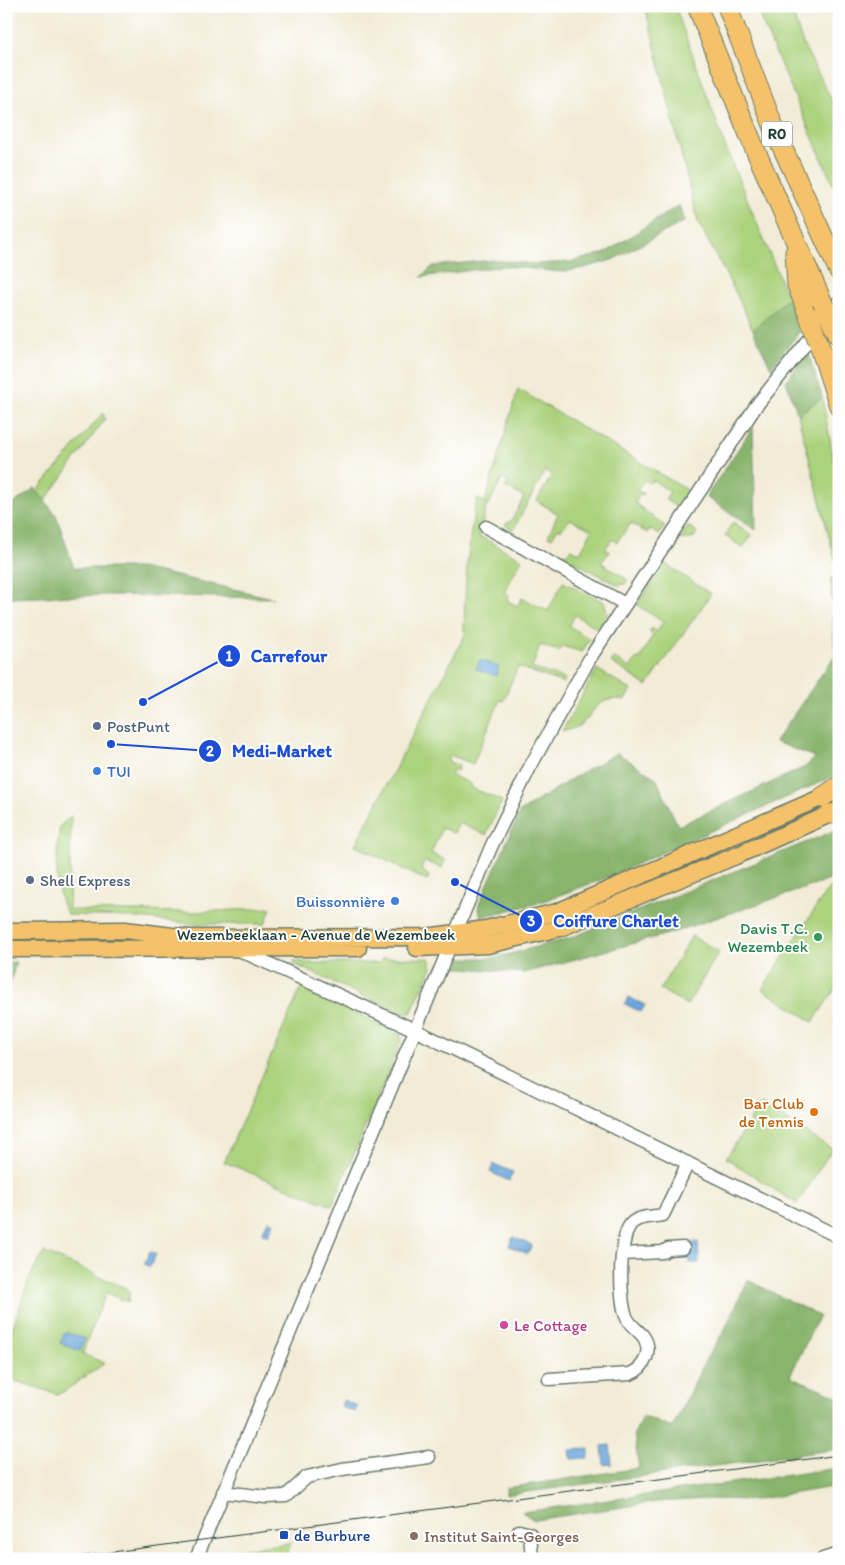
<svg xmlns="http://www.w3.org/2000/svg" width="845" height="1565" font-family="Itim,sans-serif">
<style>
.green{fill:#abd27c;stroke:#658858}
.forest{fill:#88b46c;stroke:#547850}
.water{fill:#6ba6db;stroke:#457288}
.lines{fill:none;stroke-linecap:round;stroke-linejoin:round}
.minor-casing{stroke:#697a6c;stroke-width:15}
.major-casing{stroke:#697a6c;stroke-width:19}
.highway-casing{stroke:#697a6c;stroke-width:21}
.minor{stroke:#fff;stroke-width:12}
.major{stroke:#f4c26a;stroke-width:16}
.highway{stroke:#f4c26a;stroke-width:19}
.tram{stroke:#1f3d34;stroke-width:1}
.highway-bridge-casing{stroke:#697a6c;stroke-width:21;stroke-linecap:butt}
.highway-bridge{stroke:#f4c26a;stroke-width:19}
.service-dot{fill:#5c6f8a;stroke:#fff;stroke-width:2}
.shop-dot{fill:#3f7fe0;stroke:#fff;stroke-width:2}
.leisure-dot{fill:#2e9e5b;stroke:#fff;stroke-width:2}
.food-dot{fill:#e8710a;stroke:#fff;stroke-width:2}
.hotel-dot{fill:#d1479c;stroke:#fff;stroke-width:2}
.transit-dot{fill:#1a4fb4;stroke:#fff;stroke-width:2}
.education-dot{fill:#8d6e63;stroke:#fff;stroke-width:2}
.labels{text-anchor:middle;stroke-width:4;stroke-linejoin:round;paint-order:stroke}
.shield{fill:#fff;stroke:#627771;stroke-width:1}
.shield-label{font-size:15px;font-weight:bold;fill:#1f3d34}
.service-label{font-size:16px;fill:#4e5e75;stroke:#fff;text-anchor:start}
.shop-label{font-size:16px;fill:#366cbe;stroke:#fff;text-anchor:start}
.leisure-label{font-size:16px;fill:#27864d;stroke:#fff;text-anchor:end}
.street-label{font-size:16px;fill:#1f3d34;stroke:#fff}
.food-label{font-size:16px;fill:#c56008;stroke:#fff;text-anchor:end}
.hotel-label{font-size:16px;fill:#b23c85;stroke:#fff;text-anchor:start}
.transit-label{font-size:16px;fill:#164399;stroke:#fff;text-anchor:start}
.education-label{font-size:16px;fill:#785e54;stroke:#fff;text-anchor:start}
.leader{fill:none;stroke:#1d4ed8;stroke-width:2}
.callout-dot{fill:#1d4ed8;stroke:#fff;stroke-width:2}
.mark-label{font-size:15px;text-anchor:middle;font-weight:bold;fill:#fff}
.callout-label{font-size:18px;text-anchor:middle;font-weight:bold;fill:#1d4ed8;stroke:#fff;stroke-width:4;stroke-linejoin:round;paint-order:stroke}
</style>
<rect width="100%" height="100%" fill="#fff"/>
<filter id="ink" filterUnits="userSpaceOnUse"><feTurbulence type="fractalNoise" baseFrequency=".02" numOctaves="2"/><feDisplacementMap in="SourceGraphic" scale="10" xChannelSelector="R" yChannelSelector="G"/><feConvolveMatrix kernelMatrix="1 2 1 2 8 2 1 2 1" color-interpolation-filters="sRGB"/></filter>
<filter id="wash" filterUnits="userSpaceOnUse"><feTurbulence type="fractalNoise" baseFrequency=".0096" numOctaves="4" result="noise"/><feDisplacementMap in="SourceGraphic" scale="20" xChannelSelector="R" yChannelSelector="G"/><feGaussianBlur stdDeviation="1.12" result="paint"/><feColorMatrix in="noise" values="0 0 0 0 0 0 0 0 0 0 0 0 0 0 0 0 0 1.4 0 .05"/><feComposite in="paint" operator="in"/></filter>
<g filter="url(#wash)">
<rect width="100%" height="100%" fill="#f2ebd5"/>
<path class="green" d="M645,6h30l52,145 61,147 -35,32 -16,-35 -39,-73z
M755,6h35l13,38 36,70v84z
M823,6h16v16z
M518,389l171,102 -12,17 -12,-9 5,-7 -17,-12 -3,3 -6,-3 -7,10 7,4 -4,1 -5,8 30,23 -6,9 -9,-6 -3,4 -16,-10 -14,19 -5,-3 -7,10 5,3 -9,10 27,18 -3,4 -7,1 -59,-31 9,-1 3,-4 9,4 12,-23 -22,-11 -9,11 -3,-2 -6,10 -4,-2 10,-22 -21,-13 15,-27 -7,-3 -32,59 -8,-5 7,-5 12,-23 -19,-10 3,-5 -6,-3 -13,25h-2l-8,32 43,23 -18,33 5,3 -2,5 10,6 5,-8 26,13 15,-29 41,20 4,12 -10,15 -23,-14 -6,11 21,13 -8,13 -20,-6 -3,5 -19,-6 -8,23 33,11 -2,4 -45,-16 -15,34 -3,-1 -27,64 -23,-9 -2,6 11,5 -2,5 -4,-2 -2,6 20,9 -1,3 32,14 -16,34 -27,-12 -5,10 -12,-5 -11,25 14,7 -3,8 -18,-7 -3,8 8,7 -2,5 -72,-36 111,-212 -2,-2c1,-45 3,-88 13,-132l8,3z
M822,397l17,90v89l-41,-161z
M103,413l2,6 -60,82 -8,-10z
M733,522l19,13 -9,13 -18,-13z
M688,526l9,6 -4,7h-14z
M664,563l47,31 -64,92 -36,-24 2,-4 17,10 6,-9 3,1 14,-25 -4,-3 3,-4 5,4 6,-10 -26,-17z
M597,669l34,21 -6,10c-40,-6 -26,27 -63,31z
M839,796v11l-294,120 -15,-1z
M71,816l-2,94 126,2 76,-4 -6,16h-70l-67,-7 -60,-2c-15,-23 -12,-62 -8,-89z
M830,886l9,5v92l-26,39 -51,-33z
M90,935l96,7h-98z
M692,936l27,16 -32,53 -27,-16z
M383,958h46l3,9 -21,46h-12l-105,-49 1,-4 13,3h71z
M302,986l99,49v6l-69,165 -108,-44z
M761,1104l71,45 -35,55 -71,-46z
M44,1252l84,37 2,3 -2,10 -22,-9 -24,61 23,9 -42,29 -6,2 -51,-16v-31l23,-68z
M291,1543l-5,16h-53l-1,-9z"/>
<path class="forest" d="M679,205l6,16 -73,39 -28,8 -23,4 -57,-6 -83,11 12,-11 60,-6 42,4 35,-2 35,-9z
M788,298l12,33 -29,37 -18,-38z
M808,352l14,45 -24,18 -12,-34z
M753,427l3,103 -50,-33z
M35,488l21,27 18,53h67l132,30 -164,-3 -103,3v-89z
M831,578h8v196l-238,106 -66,24 -54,13 -3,-11 42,-94 56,-36 41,-23 39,25 22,48 127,-59 10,-10 -40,-15 60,-87z
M839,829v48l-171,57 -144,39 -74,-6 9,-9h36l75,-20z
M6,962h10l-10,37z
M748,1280l71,36 -29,60 49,21v52l-333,46v-7l133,-20 -5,-34 9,-18 29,12 34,-69 19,-30z
M839,1468v18l-86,14 -45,-1 -51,3 -123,18 -12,-8z"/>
<path class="water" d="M480,660l19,7 -3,9 -20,-7z
M628,997l17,8 -4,7 -16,-8z
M494,1164l19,8 -4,9 -19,-9z
M268,1220l6,3 -6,13 -6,-3z
M513,1237l19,8 -4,9 -19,-8z
M698,1242l1,21h-10l-1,-20z
M150,1251l6,3 -6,13 -6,-3z
M65,1332l20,7 -5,12 -20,-8z
M343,1400l14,6 -2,6 -14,-5z
M610,1445l2,19 -8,1 -2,-19z
M589,1449v9l-18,1 -1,-9z"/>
</g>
<g filter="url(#ink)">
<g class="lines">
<defs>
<path id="minor" d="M486,527l139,77
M239,950l176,80 424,207
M623,1254l40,-2 5,-3 15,-1
M549,1379l81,-5c15,-6 23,-24 13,-38 -6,-7 -14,-11 -17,-20 -7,-17 -8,-83 7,-94 8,-6 21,-5 30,-7l25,-52
M223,1492l43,5 20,-1 21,-19 35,-8 87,-12
M519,1531l11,3 2,25
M196,1559l295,-712 39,-80 60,-109 166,-252 83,-104
M823,1559l16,-5"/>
<path id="major" d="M6,931l119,-1 63,8 238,-1 60,-8 71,-17 275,-119
M417,948l71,-3 72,-17 178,-73 101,-45
M6,949l352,-1"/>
<path id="highway" d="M697,6l57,141 68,154
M727,6l51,132 61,133
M795,252l2,33 12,31
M833,324l6,12
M818,341l21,65
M821,798l18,-12
M830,814l9,-1"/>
</defs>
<use href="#minor" class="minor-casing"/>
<use href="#major" class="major-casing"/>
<use href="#highway" class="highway-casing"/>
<use href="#minor" class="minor"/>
<use href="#major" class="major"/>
<use href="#highway" class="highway"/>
<path class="tram" d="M60,1559l779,-104"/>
<defs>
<path id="highway-bridge" d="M822,301l11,23
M809,316l9,25"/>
</defs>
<use href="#highway-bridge" class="highway-bridge-casing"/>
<use href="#highway-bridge" class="highway-bridge"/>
</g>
</g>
<g class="service-dot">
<circle cx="97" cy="726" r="5"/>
<circle cx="30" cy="880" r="5"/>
</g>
<g class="shop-dot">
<circle cx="97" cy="771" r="5"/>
<circle cx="395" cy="901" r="5"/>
</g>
<circle class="leisure-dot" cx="818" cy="937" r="5"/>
<circle class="food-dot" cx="814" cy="1112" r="5"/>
<circle class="hotel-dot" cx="504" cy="1325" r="5"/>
<rect class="transit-dot" x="279" y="1530" width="10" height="10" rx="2.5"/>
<circle class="education-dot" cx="414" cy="1536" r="5"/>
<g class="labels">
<rect class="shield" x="762" y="121.5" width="30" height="25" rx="4"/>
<g class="shield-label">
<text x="777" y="139">R0</text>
</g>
<g class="service-label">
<text x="107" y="732">PostPunt</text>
<text x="40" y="886">Shell Express</text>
</g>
<g class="shop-label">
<text x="107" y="777">TUI</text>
<text x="385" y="907" text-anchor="end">Buissonnière</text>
</g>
<g class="leisure-label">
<text x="808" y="934">Davis T.C.<tspan x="808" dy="18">Wezembeek</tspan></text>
</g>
<g class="street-label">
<text x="316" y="940">Wezembeeklaan - Avenue de Wezembeek</text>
</g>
<g class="food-label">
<text x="804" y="1109">Bar Club<tspan x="804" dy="18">de Tennis</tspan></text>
</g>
<g class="hotel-label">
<text x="514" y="1331">Le Cottage</text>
</g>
<g class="transit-label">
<text x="294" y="1541">de Burbure</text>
</g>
<g class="education-label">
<text x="424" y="1542">Institut Saint-Georges</text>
</g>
</g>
<path class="leader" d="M143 702L229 656M111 744L210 751M455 882L531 921"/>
<g class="callout-dot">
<circle cx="143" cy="702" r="5"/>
<circle cx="111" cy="744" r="5"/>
<circle cx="455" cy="882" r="5"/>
<circle cx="229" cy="656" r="12"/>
<circle cx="210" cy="751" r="12"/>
<circle cx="531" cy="921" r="12"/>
</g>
<g class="mark-label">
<text x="229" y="661">1</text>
<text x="210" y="756">2</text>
<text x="531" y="926">3</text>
</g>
<g class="callout-label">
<text x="289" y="662">Carrefour</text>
<text x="282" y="757">Medi-Market</text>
<text x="616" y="927">Coiffure Charlet</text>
</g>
<rect width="845" height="1565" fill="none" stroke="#fff" stroke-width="25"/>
</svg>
